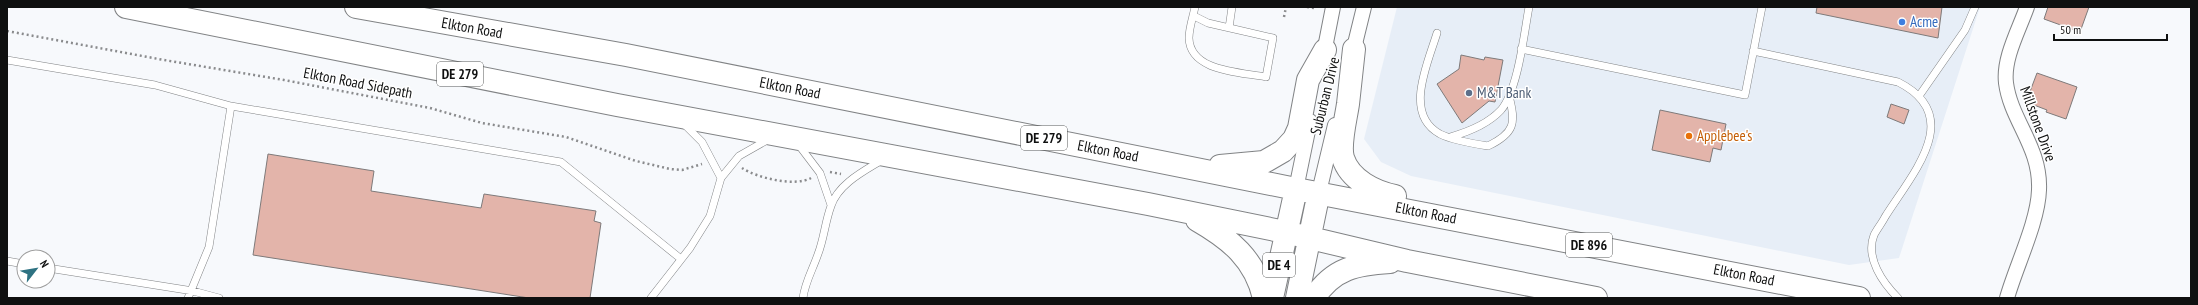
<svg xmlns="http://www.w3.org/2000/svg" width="2198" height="305" font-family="'PT Sans Narrow',sans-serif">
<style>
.built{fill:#e7eef7}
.building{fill:#e3b4aa;stroke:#7e7a7a}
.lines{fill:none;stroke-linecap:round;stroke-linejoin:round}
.service-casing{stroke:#818385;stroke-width:8}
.minor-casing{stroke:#818385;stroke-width:16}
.primary-casing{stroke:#818385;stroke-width:24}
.path{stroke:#8a8b8d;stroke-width:2.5;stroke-dasharray:2 3;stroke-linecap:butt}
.service{stroke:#fff;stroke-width:7}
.minor{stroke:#fff;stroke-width:14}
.primary{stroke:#fff;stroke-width:22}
.shop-dot{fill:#3f7fe0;stroke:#fff;stroke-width:1.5}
.service-dot{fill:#5c6f8a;stroke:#fff;stroke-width:1.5}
.food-dot{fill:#e8710a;stroke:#fff;stroke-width:1.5}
.labels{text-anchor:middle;stroke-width:3;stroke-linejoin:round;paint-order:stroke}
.shield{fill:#fff;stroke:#575858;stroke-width:1}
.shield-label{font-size:14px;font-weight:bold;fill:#0f1010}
.shop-label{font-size:15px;fill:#366cbe;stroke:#fff;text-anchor:start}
.street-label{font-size:15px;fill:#0f1010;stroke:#fff}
.service-label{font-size:15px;fill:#4e5e75;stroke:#fff;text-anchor:start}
.food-label{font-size:15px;fill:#c56008;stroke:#fff;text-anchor:start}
</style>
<rect width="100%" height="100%" fill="#f7f9fc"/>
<path class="built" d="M1397,7h583l-81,251 -50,7 -438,-89 -30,-14 -17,-23z"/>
<path class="building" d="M1817,7h125l-4,31 -122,-25z
M2048,7h41l-9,25 -36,-13z
M1461,55l23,5 1,-3 18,3 -8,42 -6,-1 -27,22 -25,-39 22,-15z
M2037,73l40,14 -11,32 -20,-7 1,-2 -21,-8z
M1891,104l18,6 -5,14 -17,-7z
M1660,110l66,14 -5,26 -8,-2 -3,14 -58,-12z
M268,154l106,17 -3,20 110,17 3,-14 112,17 -2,10 7,2 -11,75h-61l-276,-43z"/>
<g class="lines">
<defs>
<path id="service" d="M1194,16l14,7 65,15 -7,39c-25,-5 -76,-5 -77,-39 0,-10 4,-21 6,-31
M1229,28l3,-21
M1437,33c-9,30 -34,81 3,101 12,6 35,10 48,12 27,-13 28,-23 21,-50
M1521,49l224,46 17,-88
M1753,51l145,31c68,34 14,92 -13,135 -3,6 -8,12 -11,18 -9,23 9,48 24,63
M7,60l148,25 76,21
M1919,96l46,-66 10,-23
M683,123l19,19 19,36
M1450,137c18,-5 38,-13 51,-27 17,-20 23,-76 28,-103
M798,144l22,29 11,32
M7,261l17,3
M48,268l145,23 26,7
M188,298l21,-51 22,-141 330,56 120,97
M651,298l39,-50 20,-32 11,-38 18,-22 30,-17
M803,298c2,-16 10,-29 15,-44 6,-15 7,-32 13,-48 7,-22 33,-35 51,-46"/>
<path id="minor" d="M1352,56l12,-49
M1323,58l10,-51
M1296,189l14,-68
M1319,192l16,-67
M2007,298c9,-32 31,-76 32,-108 2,-43 -28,-69 -33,-107 -3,-25 13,-53 21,-76"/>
<path id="primary" d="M126,7l491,98 531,99 137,28 122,29 189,37
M356,7l270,48 670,134 563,109
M1354,49c-2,18 -4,36 -6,55 -2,14 -9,41 -5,54 7,22 32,34 52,38
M1220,166l44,-4 19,-11 11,-12 5,-11 9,-48 17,-30
M1197,220c33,19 58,39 67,78
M1272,298l24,-109
M1297,298l22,-106
M1314,298c19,-30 43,-34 76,-36"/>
</defs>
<use href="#service" class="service-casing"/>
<use href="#minor" class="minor-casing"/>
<use href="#primary" class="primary-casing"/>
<path class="path" d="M1307,7l7,1
M1284,17l2,-10
M7,31l157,29 120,20 146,28 52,15 84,14 70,24 34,8 12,1 20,-6
M742,168c15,10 53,19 69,10
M830,172l11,2"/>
<use href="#service" class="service"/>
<use href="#minor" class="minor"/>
<use href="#primary" class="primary"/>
</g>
<circle class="shop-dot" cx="1902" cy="22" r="4"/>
<circle class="service-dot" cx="1469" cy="93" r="4"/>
<circle class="food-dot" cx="1689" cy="136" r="4"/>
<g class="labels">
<g class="shield">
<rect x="437" y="62" width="46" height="24" rx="3"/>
<rect x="1021" y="126" width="46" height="24" rx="3"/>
<rect x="1566" y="233" width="46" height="24" rx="3"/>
<rect x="1263" y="253" width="32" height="24" rx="3"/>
</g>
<g class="shield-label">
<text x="460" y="79">DE 279</text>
<text x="1044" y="143">DE 279</text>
<text x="1589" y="250">DE 896</text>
<text x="1279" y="270">DE 4</text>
</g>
<g class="shop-label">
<text x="1910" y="27">Acme</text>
</g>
<g class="street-label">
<text transform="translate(472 28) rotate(10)" y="5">Elkton Road</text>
<text transform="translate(358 83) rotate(11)" y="5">Elkton Road Sidepath</text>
<text transform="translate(790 88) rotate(11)" y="5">Elkton Road</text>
<text transform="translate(1325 96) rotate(-76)" y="5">Suburban Drive</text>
<text transform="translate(2038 124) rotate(70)" y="5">Millstone Drive</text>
<text transform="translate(1108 151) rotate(11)" y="5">Elkton Road</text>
<text transform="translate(1426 213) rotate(11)" y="5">Elkton Road</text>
<text transform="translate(1744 275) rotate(11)" y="5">Elkton Road</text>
</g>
<g class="service-label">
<text x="1477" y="98">M&amp;T Bank</text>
</g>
<g class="food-label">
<text x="1697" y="141">Applebee's</text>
</g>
</g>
<rect width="2198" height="305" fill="none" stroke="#0f1010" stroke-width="16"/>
<g transform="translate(36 269) rotate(59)"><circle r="19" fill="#ffffff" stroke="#9f9f9f"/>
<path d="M0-3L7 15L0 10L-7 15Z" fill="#2e7282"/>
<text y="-6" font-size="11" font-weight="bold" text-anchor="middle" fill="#0f1010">N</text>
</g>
<path d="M2054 34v6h113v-6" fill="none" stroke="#0f1010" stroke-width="2"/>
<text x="2060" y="34" font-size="12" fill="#0f1010" stroke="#ffffff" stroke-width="3" paint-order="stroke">50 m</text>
</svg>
